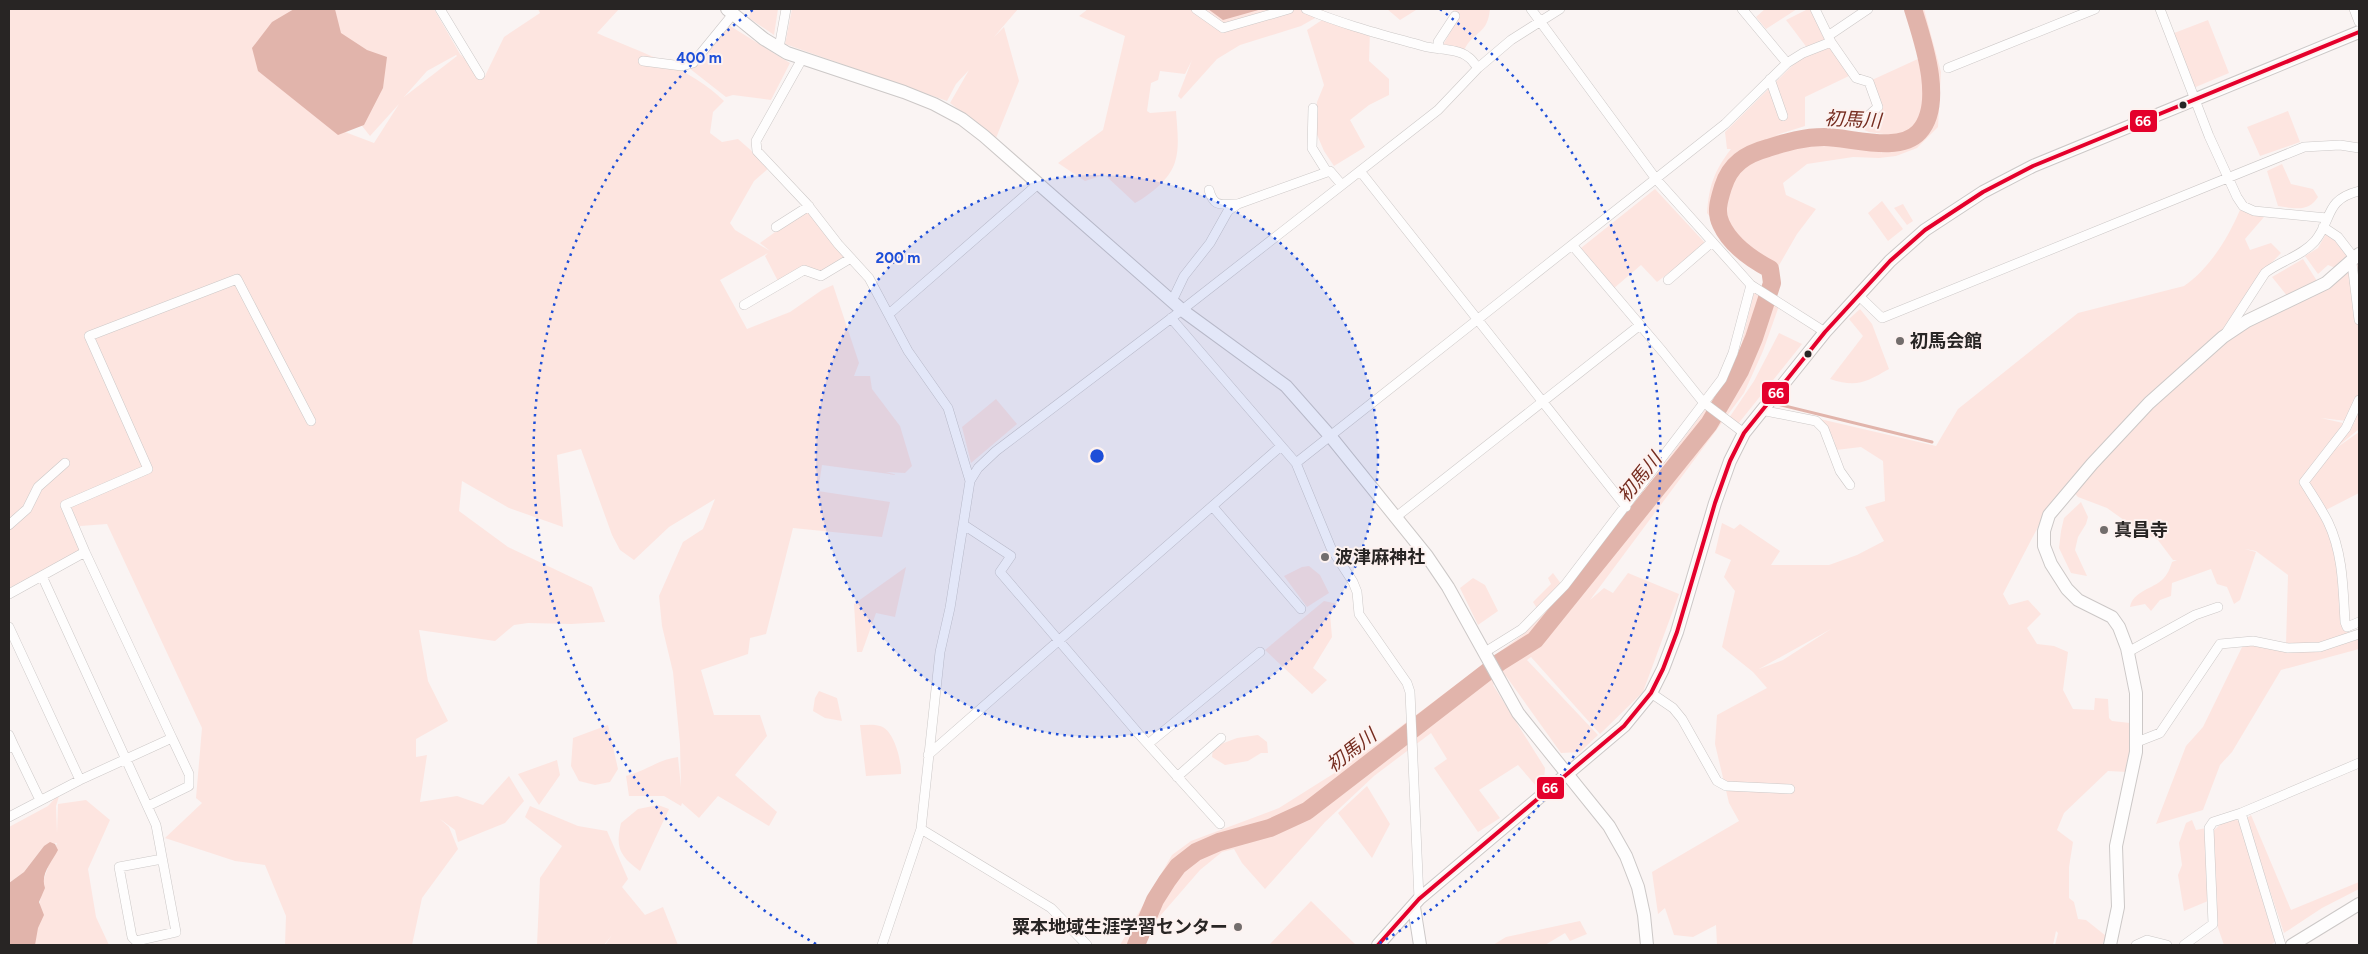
<svg xmlns="http://www.w3.org/2000/svg" width="2368" height="954" font-family="Figtree,'Noto Sans JP',sans-serif">
<style>
.green{fill:#fde5e0;fill-rule:evenodd}
.water{fill:#e1b4ab}
.lines{fill:none;stroke-linecap:round;stroke-linejoin:round}
.stream{stroke:#e1b4ab;stroke-width:3}
.river{stroke:#e1b4ab;stroke-width:18}
.street-casing{stroke:#ccc8c7;stroke-width:10}
.secondary-casing{stroke:#ccc8c7;stroke-width:14}
.street{stroke:#fefdfd;stroke-width:9}
.secondary{stroke:#fefdfd;stroke-width:12}
.bus-1-casing{stroke:#fdf2f0;stroke-width:8}
.bus-1{stroke:#e4002b;stroke-width:4}
.ring{fill:none;stroke:#1d4ed8;stroke-width:2.5;stroke-dasharray:2.5 5}
.bus-dot{fill:#282524;stroke:#fdf2f0;stroke-width:2}
.poi-dot{fill:#726d6c;stroke:#fdf2f0;stroke-width:2}
.labels{text-anchor:middle;stroke-width:4;stroke-linejoin:round;paint-order:stroke}
.poi-label{font-size:18px;font-weight:bold;fill:#282524;stroke:#fdf2f0;text-anchor:start}
.water-label{font-size:19px;font-style:italic;fill:#752c1f;stroke:#fdf2f0}
.centre{fill:#1d4ed8;stroke:#fdf2f0;stroke-width:2.5}
.ring-label{font-size:15px;text-anchor:middle;font-weight:bold;fill:#1d4ed8;stroke:#fdf2f0;stroke-width:4;stroke-linejoin:round;paint-order:stroke}
.line-badge{stroke:#fdf2f0;stroke-width:2}
.badge-label{font-size:14px;text-anchor:middle;font-weight:bold;fill:#fff}
</style>
<rect width="100%" height="100%" fill="#faf4f3"/>
<path class="green" d="M9,9h289l47,123 29,11 25,-39 -29,32 -11,-14 -24,-113h99l26,45 24,24 20,-41 36,-24 -2,-4h81l-22,24c40,18 96,36 127,68l-11,11 -3,21 12,9 16,-3 32,28 -16,14 -24,42 5,7 35,21 -10,-8 50,-36 41,51 -30,18 -17,-10 -9,10 -16,7 -14,-27 3,-3 -48,27 27,49 43,-17 32,-22 11,-5 26,78 -5,13h16l2,13 28,37 12,40 -7,7 -19,-1 11,3 -75,-10 -4,26 72,11 -8,35 -89,-9 -27,106 -16,4 -2,16 -47,16 13,45h46l7,21 -32,39 42,37 -8,14 -51,-30 -19,22 -17,-15 -1,3 -17,-10h-35l-3,-20c20,-5 31,-16 52,-19l3,30 -1,-43 -7,-72 -11,-46 -3,-30 24,-54 20,-13 12,-30 -46,28 -35,33 -14,-10 -8,-15 -31,-86 -24,6 6,72 -54,-19 -47,-27 -3,30 49,36 84,40 13,35 -34,2 -43,-1 -14,2 -19,16 -76,-11 9,51 20,40 -32,18v18l11,-2 -7,47 37,-6 26,9 26,-29 15,25 -19,22 -47,19 -3,-12 -15,-11 9,8 9,22 -36,49 -10,47h-127l1,-29 -21,-51 -30,-4 -70,-23 37,-35 -6,-5 6,-70 -95,-204 -27,2 -1,29 -70,33zM456,55l1,1 -53,41 23,-26z
M751,9h27l-4,26 -25,-17z
M792,9h226l-24,28 10,-10 15,54 -23,57 -46,-35 19,-33 -13,14 -9,17 -162,-57z
M1088,9h235l1,4 -23,13 -61,19 -23,14 -36,40 -3,-3 14,-36 -7,14 -25,-3 -2,9 -7,3 -4,28 3,2 26,-2c1,16 4,36 -1,51 -5,17 -25,33 -40,41l-29,-27 11,-1h-13l-19,6 -27,-18 45,-33 22,-94 -46,-20z
M1387,9h29v1l-16,10z
M1452,9h38c-3,27 -15,20 -26,41l-21,-5 16,-28z
M1765,9h32l-31,20 -10,-12z
M1808,9h2l15,31 -17,9 -22,-29z
M1905,9h19l17,63 -3,55 -21,21 -21,8 -17,2 -26,-1 -46,7 -24,19 3,12 30,14 -19,25 -23,40 -39,-26 -28,-35c2,-27 7,-42 24,-64h-4l-2,-17 74,-73 31,-12 19,29 -44,21v29l-29,9 50,-5 59,10 -4,14 10,-19 -22,-3 -10,-4 23,-21 -10,-27 48,-22z
M1322,20l48,10 -1,31 20,18v16l-20,10 -19,15 15,27 -31,19 -10,-15 -9,-21 2,-28 7,-17 -17,-55z
M2208,20l21,53 -38,16 -22,-54z
M727,24l63,39 -19,37 -38,-5 -7,2 -37,-29z
M2288,111l12,31 -40,14 -13,-29z
M2282,164l9,20 22,5 5,8c-10,16 -24,11 -40,9l-11,-35z
M1655,189l51,55 -49,38 -16,-17 -28,24 -32,-41z
M1882,201l21,28 -15,12 -20,-28z
M1903,204l10,17 -6,4 -13,-17z
M2240,210l24,7 -19,22 5,11 21,-7 10,10 -23,24 -34,59 135,-80v173l-27,22 27,-19v61l-37,19 15,34 11,88h11v15l-78,21 -49,82 -12,13 -17,45 -47,14 30,-78 17,-19 42,-86 41,3 2,-69 -32,-24 -11,-2 11,3 -16,48 -6,4 -7,-17 -10,-3 -6,-15 -39,14 -1,13 -11,4 -9,11 -6,-7 -15,3c3,-16 23,-18 33,-28 5,-5 7,-11 9,-17l5,-2h-4l-15,-20 -23,-12 -28,-20 -29,-11 -8,-9 -31,37 -36,69 6,11 19,-5 13,14 -14,14 10,16 17,2 14,6 -5,38 10,19 21,1 1,-12 13,1 1,19 3,3 18,2 3,22 -5,27 -20,-1 -44,42 -7,17 16,12 -4,25v31l5,4 4,17 8,1 20,16 -4,9h-47l3,-12 -2,-2 -3,14h-336l-1,-20 -23,12 -19,-2 -9,-27 -7,6 -6,-42 87,-51 -10,-18 -14,-59 2,-29 50,-27 -14,-16 -31,-25 13,-56 -11,-14 7,-17 -16,-7 7,-30 12,6 6,-5 40,27 -9,14h58l28,-10 27,-14 -19,-34 20,-6 -2,-40 -22,-14 -25,3 -2,-10 -14,-21 116,27 22,-37 120,-96 106,-27c26,-18 44,-48 56,-76zM2321,418l34,4 -31,34 19,-33zM1831,629l-48,31 -24,9z
M2327,232l21,21v6l-10,10 -10,-4 -10,9 -13,-18 13,-8z
M2303,259l14,22 -29,16 -16,-20z
M1755,288l25,15 -17,48 -19,42 -154,207 14,-12 9,5 15,-20 51,21 -36,98 -43,42 -69,-77 -4,3 71,75 -18,17 -19,1 -55,-77 -13,9 52,83 -1,12 -8,6 -18,-21 -39,25 21,28 -22,14 -44,-64 13,-9 -16,-26 -57,43 -49,46 -60,67 -23,-26 -8,-14 -12,3 -22,18 -46,53 -9,22h-25l52,-90 19,-14 88,-33 54,-34 51,-35 138,-104 108,-126 99,-131 11,-28z
M1860,309l12,15 17,45c-23,13 -32,19 -59,10l33,-43 -14,-17z
M1779,333l23,11 -64,80 -9,-6 25,-37z
M996,399l21,25 -46,39 -9,-36z
M2081,502l7,15 -2,7 -8,13 -3,13 12,26 -16,-3 -12,-25 2,-17 3,-13z
M1309,566l11,9 9,18 -22,14 -23,-31 18,-9z
M906,567l-11,50 -19,-4 -14,39h-5l-3,-48z
M1553,573l9,12 -24,25 -5,-8 18,-18 -3,-6z
M1473,578l12,7 13,26 -20,14 -18,-37z
M1324,601l14,3 -8,10 2,23 -19,31 14,12 -15,14 -47,-44z
M819,691l18,7 5,23 -17,-3 -12,-7 2,-13z
M608,725l10,44 -8,13 -15,3 -16,-4 -8,-15 2,-28z
M860,725c6,0 14,-1 20,1 14,3 22,36 21,48l-35,2z
M1258,735l9,7 1,11h-7l-13,8 -23,4 -13,-8 1,-10 24,-9z
M557,760l3,15 -21,30 -21,-31z
M1367,786l23,38 -18,34 -34,-45z
M60,793l-4,13 1,27 1,-29 28,-4 24,20 -22,49 8,48 13,28h-80l9,-29 5,-35 14,-38 -13,3 -20,26 -15,11v-56l39,-21z
M658,805l11,4 -29,62c-20,-15 -25,-23 -19,-48l17,-14z
M530,806l48,20 29,5 21,48 -6,8 23,28 18,-8 15,38h-73l7,-10 -8,10h-67l3,-67 22,-32 -37,-29z
M2251,815l40,95 68,-28v7l-37,19 -38,25 -38,-114z
M2234,819l5,2 36,121 -5,3h-46l-7,-20 -4,-94 8,-7z
M2192,820l4,10 10,-2 2,73 -24,10 -6,-36 4,-10 -3,-22 7,-20z
M1311,901l45,44h-87z
M1580,921l7,13 -17,7 -5,-8 -20,12h-52l13,-8z"/>
<path class="water" d="M294,9h41l6,24 26,17 20,7 -4,31 -19,37 -26,10 -80,-64 -6,-23 20,-26z
M1208,9h54l-39,11z
M50,842l5,2 3,6c-6,12 -18,24 -13,38l-6,14 5,13 -6,13 -3,17h-26v-62l15,-11 20,-26z"/>
<g class="lines">
<path class="stream" d="M1777,404l155,38"/>
<path class="river" d="M1136,945l19,-45 12,-19 11,-15 18,-14 23,-10 51,-14 37,-17 193,-149 35,-22 174,-216 31,-53 14,-33 18,-55 -2,-14c-19,-10 -40,-25 -49,-45 -6,-12 -2,-24 2,-37 7,-23 23,-33 45,-39 19,-6 36,-11 56,-11 26,0 75,17 95,-5 26,-28 4,-91 -6,-123"/>
<defs>
<path id="street" d="M440,9l40,66
M1196,9l27,19 66,-19
M1306,9c38,16 78,26 117,37 13,4 34,2 45,11 4,2 7,8 10,11
M1531,9l125,170 95,106 74,47
M1742,9l45,54
M2160,9l49,127 28,61 6,9 11,5 73,7
M2354,9l5,13
M1828,36l40,-27
M1831,42l25,36 13,4 9,25 -11,10
M779,48l7,-39
M1440,49l-2,-7 17,-26
M802,59l-46,82 1,10 50,53 31,40 31,34 39,73 40,57 22,73
M643,61l39,5 11,-3 40,-49
M1948,68l147,-59
M1770,79l13,37
M1313,108l-1,40 15,24
M1360,171l266,336
M1209,190c5,18 12,14 28,14
M776,227l33,-21
M2323,227l15,10 17,22
M1573,246l90,106 40,50 41,31
M2352,263l7,57
M1668,280l44,-38
M1858,295l24,23 422,-171 36,-2 19,3
M1172,301l12,-25 26,-33 18,-32 10,-7 92,-33 12,14
M744,305l60,-35 17,6 30,-18
M889,314l149,-130
M1171,318l125,145 35,85 22,34 4,10 2,22 48,69 3,9 9,207
M2226,333l39,-60c15,-12 37,-17 50,-32 18,-22 9,-41 44,-50
M2359,400l-13,28 -42,54c8,13 17,26 24,40 15,31 15,66 17,100l2,5 12,-5
M1761,410l55,11 8,8 16,42 10,14
M1296,463l429,-339 62,-61 16,-10 28,-11 -16,-33
M1213,507l88,102
M1396,517l244,-192
M9,525l18,-16 11,-22 27,-24
M964,525l47,31 -11,16 138,161 82,91
M85,552l-20,-47 83,-36 -59,-133 148,-57 74,142
M42,576l114,249 20,107 -40,9 -4,-4 -13,-70 43,-8
M9,594l76,-42 87,186 -92,42 -71,37
M9,627l71,153
M1485,652l37,-23 43,-44 157,-206 11,-26 18,-68
M2128,652l67,-37 23,-8
M1651,693l22,15 9,11 35,62 9,5 64,3
M9,735l5,11
M2137,742l23,-9 60,-89 33,-3 35,7 32,-1 39,-13
M1148,744l112,-92
M9,748l5,-2 26,54
M928,755l353,-309
M1177,777l44,-39
M148,806l41,-20v-12l-17,-36
M2241,813l40,132
M921,829l130,79 36,37
M882,945l39,-116 19,-177 10,-44 20,-127 8,-13 18,-17 186,-141 256,-200 40,-42 33,-28 49,-31
M2136,945l11,-5 20,5
M2184,945l29,-21 -4,-96 4,-6 28,-9 118,-50"/>
<path id="secondary" d="M727,9l37,30 23,14 117,39 30,12 28,15 22,17 198,174 104,76 45,51 96,119 21,31 70,126 91,113 17,30 12,31 6,28 3,30
M1414,907l6,38
M1378,945l41,-46 205,-173 27,-33 12,-24 14,-37 38,-129 15,-42 14,-28 81,-101 65,-71 35,-31 58,-38 50,-26 326,-134
M2110,945l8,-38 -2,-61 20,-94v-59l-9,-45 -8,-21 -7,-10 -34,-17 -11,-11 -16,-25 -7,-18v-15l5,-16 43,-51 57,-61 74,-66 24,-16 79,-38 33,-29
M2292,945l67,-41"/>
</defs>
<use href="#street" class="street-casing"/>
<use href="#secondary" class="secondary-casing"/>
<use href="#street" class="street"/>
<use href="#secondary" class="secondary"/>
<defs>
<path id="bus-1" d="M1378,945l41,-46 205,-173 27,-33 12,-24 14,-37 38,-129 15,-42 14,-28 81,-101 65,-71 35,-31 58,-38 50,-26 326,-134"/>
</defs>
<use href="#bus-1" class="bus-1-casing"/>
<use href="#bus-1" class="bus-1"/>
</g>
<circle cx="1097" cy="456" r="281" fill="#1d4ed8" fill-opacity=".12"/>
<g class="ring">
<circle cx="1097" cy="456" r="281"/>
<path d="M816 944A563 563 0 0 1 754 9M1440 9A563 563 0 0 1 1378 944"/>
</g>
<g class="bus-dot">
<circle cx="2183" cy="105" r="4.5"/>
<circle cx="1808" cy="354" r="4.5"/>
</g>
<g class="poi-dot">
<circle cx="1900" cy="341" r="5"/>
<circle cx="2104" cy="530" r="5"/>
<circle cx="1325" cy="557" r="5"/>
<circle cx="1238" cy="927" r="5"/>
</g>
<g class="labels">
<g class="poi-label">
<text x="1910" y="347">初馬会館</text>
<text x="2114" y="536">真昌寺</text>
<text x="1335" y="563">波津麻神社</text>
<text x="1228" y="933" text-anchor="end">粟本地域生涯学習センター</text>
</g>
<g class="water-label">
<text transform="translate(1853 119) rotate(3)" y="7">初馬川</text>
<text transform="translate(1639 477) rotate(-51)" y="7">初馬川</text>
<text transform="translate(1351 750) rotate(-38)" y="7">初馬川</text>
</g>
</g>
<circle cx="1097" cy="456" r="8" class="centre"/>
<g class="ring-label">
<text x="699" y="63">400 m</text>
<text x="898" y="263">200 m</text>
</g>
<g class="line-badge">
<rect x="2129" y="109" width="29" height="24" rx="5" fill="#e4002b"/>
<rect x="1761" y="381" width="29" height="24" rx="5" fill="#e4002b"/>
<rect x="1536" y="776" width="29" height="24" rx="5" fill="#e4002b"/>
</g>
<g class="badge-label">
<text x="2143" y="126">66</text>
<text x="1776" y="398">66</text>
<text x="1550" y="793">66</text>
</g>
<rect width="2368" height="954" fill="none" stroke="#282524" stroke-width="20"/>
</svg>
